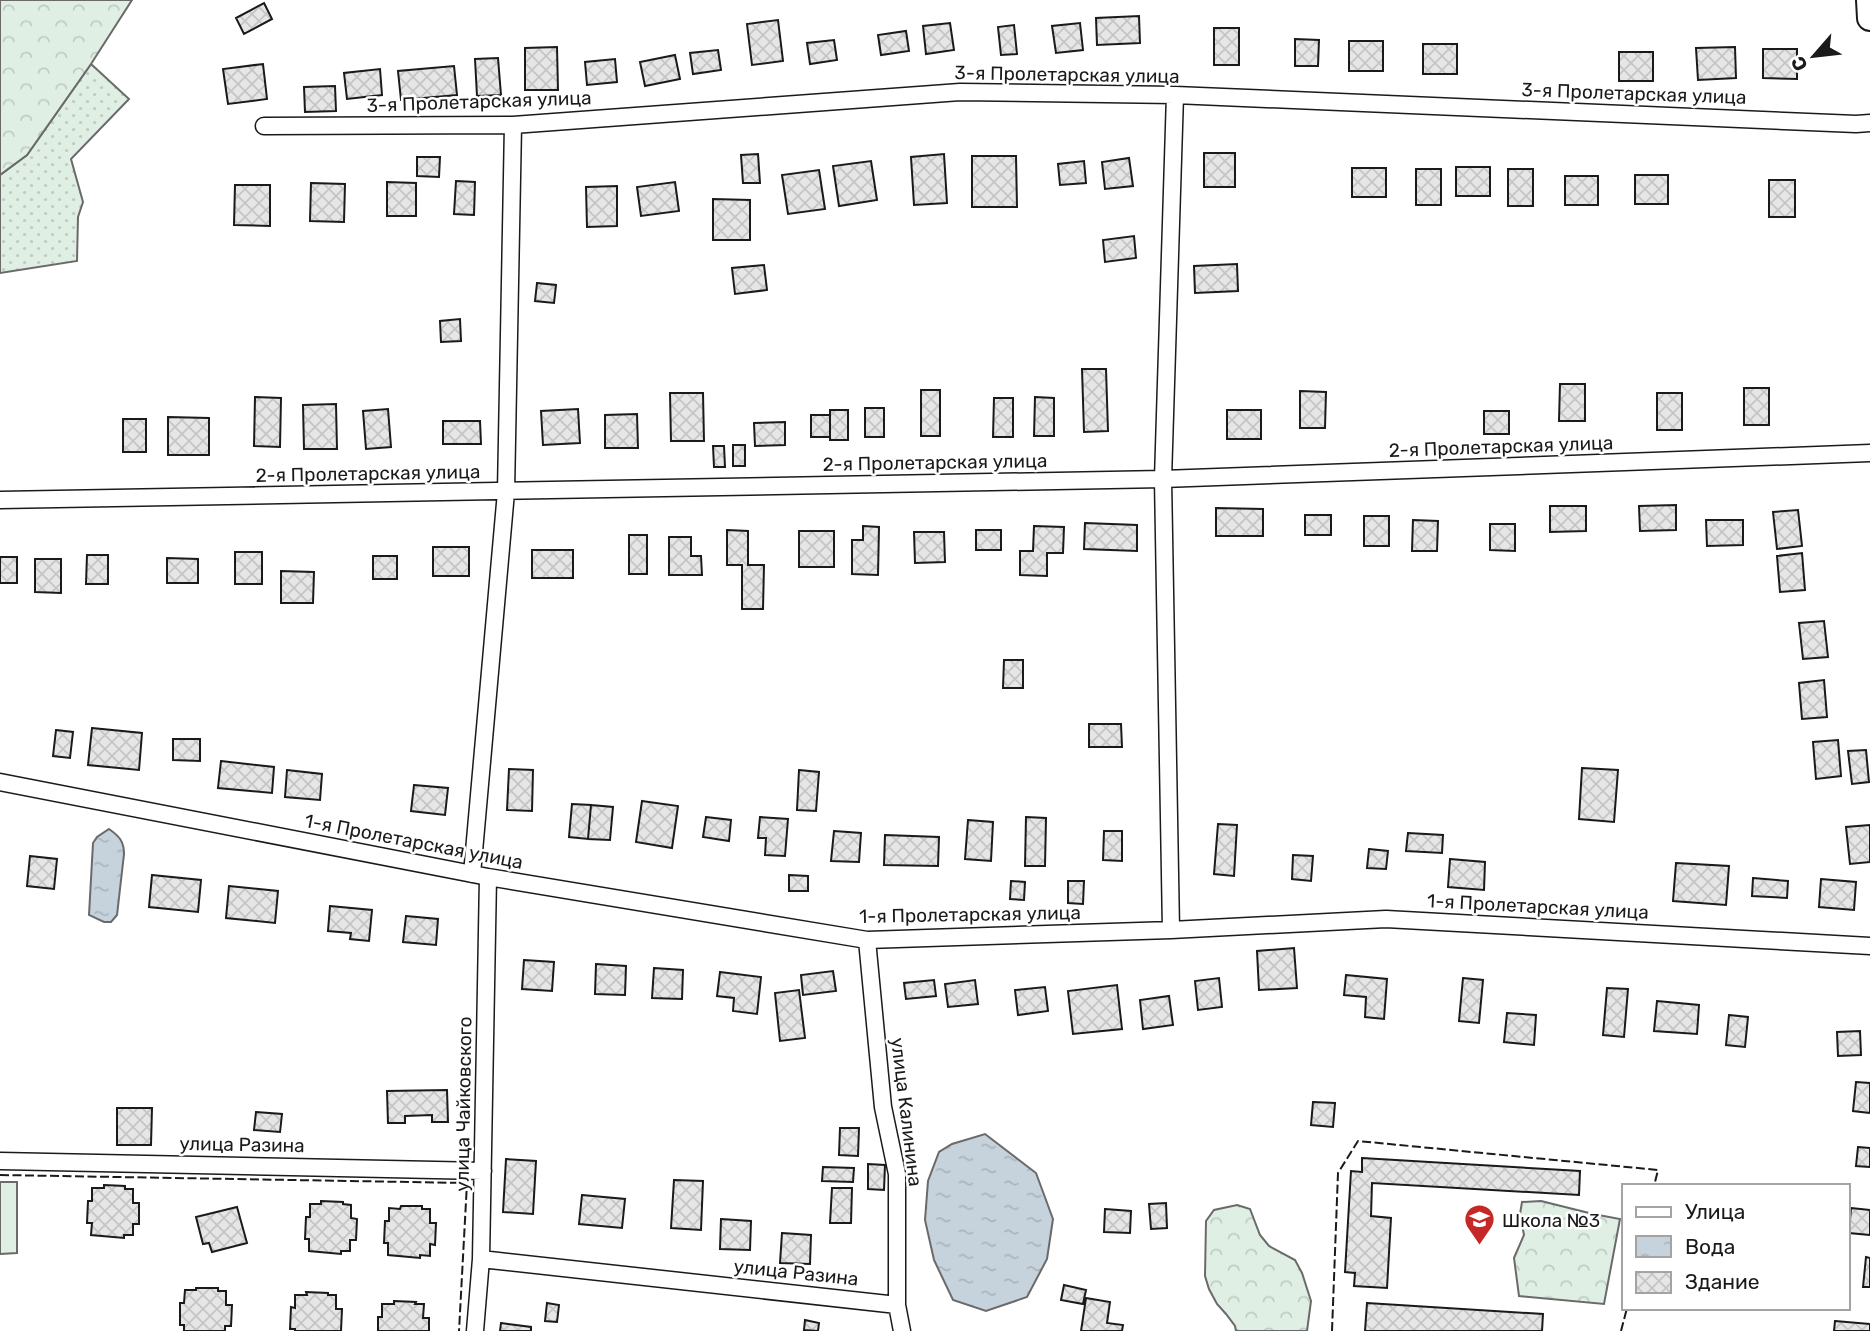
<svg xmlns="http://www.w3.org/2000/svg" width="1870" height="1331" font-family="Rubik,sans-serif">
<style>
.grass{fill:url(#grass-dots);stroke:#6a6a6a;stroke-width:2}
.forest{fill:url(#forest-crowns);stroke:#6a6a6a;stroke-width:2}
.green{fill:#e0efe3;stroke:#6a6a6a;stroke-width:2}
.water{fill:url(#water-ripples);stroke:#6a6a6a;stroke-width:2}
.building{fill:url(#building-cross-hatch);stroke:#1a1a1a;stroke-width:2}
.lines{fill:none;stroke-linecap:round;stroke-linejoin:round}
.street-casing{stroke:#1a1a1a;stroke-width:19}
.primary-casing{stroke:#1a1a1a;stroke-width:28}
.street{stroke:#fff;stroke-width:16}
.primary{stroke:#fff;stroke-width:24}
.fence{stroke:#1a1a1a;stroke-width:2;stroke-dasharray:9 3.5;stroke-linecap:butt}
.labels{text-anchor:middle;stroke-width:5;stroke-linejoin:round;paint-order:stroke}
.street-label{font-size:19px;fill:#1a1a1a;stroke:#fff}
.poi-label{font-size:19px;fill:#1a1a1a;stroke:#fff;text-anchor:start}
</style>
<defs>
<pattern id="grass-dots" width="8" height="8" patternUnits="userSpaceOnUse" patternTransform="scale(1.75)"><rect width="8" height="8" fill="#e0efe3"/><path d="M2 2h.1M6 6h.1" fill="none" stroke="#c0ccc2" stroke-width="1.8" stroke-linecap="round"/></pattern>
<pattern id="forest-crowns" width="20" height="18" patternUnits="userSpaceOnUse" patternTransform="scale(1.75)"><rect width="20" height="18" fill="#e0efe3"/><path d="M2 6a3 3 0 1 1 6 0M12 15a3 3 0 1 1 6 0" fill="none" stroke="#c0ccc2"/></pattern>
<pattern id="water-ripples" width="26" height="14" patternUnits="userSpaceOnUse" patternTransform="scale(1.75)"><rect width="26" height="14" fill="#c6d2dc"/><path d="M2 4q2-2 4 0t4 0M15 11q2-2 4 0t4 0" fill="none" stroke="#aab4bc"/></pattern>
<pattern id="building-cross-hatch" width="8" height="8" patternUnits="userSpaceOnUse" patternTransform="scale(1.75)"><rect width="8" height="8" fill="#e6e6e6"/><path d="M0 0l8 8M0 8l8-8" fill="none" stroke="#c5c5c5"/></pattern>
</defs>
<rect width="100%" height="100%" fill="#fff"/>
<path class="grass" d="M91,64l38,35 -58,60 12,43 -5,15 -1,44 -77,12v-98l27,-20z"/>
<path class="forest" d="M0,0h132l-41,64 -64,91 -27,20z
M1541,1201l52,13 27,5 -16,85 -85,-8 -5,-38 10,-23 -4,-21 2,-12z
M1237,1205l13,4 10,26 9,11 26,14 7,13 9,28 -4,30h-71l-1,-5 -9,-12 -9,-10 -8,-15 -4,-13 1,-55 8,-11z"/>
<path class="green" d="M0,1182h17v71l-17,1z"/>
<path class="water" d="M109,829c10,7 15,12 15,25l-7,61 -6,7h-7l-15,-7 4,-72 4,-6z
M985,1134l51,39 17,46 -6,40 -20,38 -41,14 -33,-11 -19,-40 -9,-40 3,-39 11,-29 13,-8z"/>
<path class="building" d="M264,3l8,16 -28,15 -8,-16z
M1139,16l1,27 -43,2 -1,-27z
M778,20l5,41 -31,4 -5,-41z
M950,23l4,27 -28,4 -3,-28z
M1080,23l3,27 -27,3 -4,-27z
M1014,25l3,29 -16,1 -3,-28z
M1214,28h25v37h-25z
M906,31l3,20 -28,4 -3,-20z
M1295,39l24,1 -1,26h-23z
M834,40l3,20 -27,4 -3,-21z
M1349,41h34v30h-34z
M1423,44h34v30h-34z
M557,47l1,43h-33v-42z
M1735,47l1,31 -38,2 -2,-32z
M1763,49h34v30l-34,-1z
M718,50l3,20 -28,4 -3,-21z
M1619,52h34v29h-34z
M675,55l5,24 -35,7 -5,-24z
M498,58l3,37 -24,1 -2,-37z
M615,59l2,23 -30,3 -2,-23z
M263,64l4,35 -39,5 -5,-35z
M454,66l3,29 -56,5 -3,-29z
M380,69l2,26 -35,4 -3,-26z
M335,86l1,25 -31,1 -1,-25z
M1204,153h31v34h-31z
M758,154l2,29h-17l-2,-28z
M944,154l3,49 -33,2 -3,-48z
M972,156h44l1,51h-45z
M417,157h23l-1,20 -22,-1z
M1129,158l4,28 -28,3 -3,-27z
M871,161l6,39 -38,6 -6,-40z
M1084,161l2,22 -26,2 -2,-21z
M1456,167h34v29h-34z
M1352,168h34v29h-34z
M1416,169h25v36h-25z
M1508,169h25v37h-25z
M819,170l6,39 -37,5 -6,-39z
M1635,175h33v29h-33z
M1565,176h33v29h-33z
M1769,180h26v37h-26z
M456,181l19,1 -1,33 -20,-1z
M387,182l29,1v33h-29z
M675,182l4,29 -38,5 -4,-29z
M311,183l34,1 -1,38 -34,-1z
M235,185h35v41l-36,-1z
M617,186v40l-30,1 -1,-40z
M713,199l37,1v40h-37z
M1134,236l2,22 -31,4 -2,-22z
M1237,264l1,27 -43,2 -1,-27z
M764,265l3,25 -32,4 -3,-26z
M537,283l19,2 -2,18 -19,-2z
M460,319l1,22 -20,1 -1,-21z
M1082,369h24l2,62 -24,1z
M1560,384h25v37h-26z
M1744,388h25v37h-25z
M921,390h19v46h-19z
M1300,391l26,1 -1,36h-25z
M670,393h33l1,48h-33z
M1657,393h25v37h-25z
M255,397l26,1 -1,49 -26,-1z
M1035,397l19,1v38h-20z
M994,398h19v39h-20z
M336,404l1,45h-33l-1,-44z
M865,408h19v29h-19z
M388,409l3,38 -25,2 -3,-38z
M578,409l2,34 -37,2 -2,-34z
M830,410h18v30h-18z
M1227,410h34v29h-34z
M1484,411h25v23h-25z
M637,414l1,34h-33v-33z
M811,415h19v22h-19z
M168,417l41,1v37h-41z
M123,419h23v33h-23z
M443,421h37l1,23h-38z
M785,422v23l-30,1 -1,-23z
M733,445h12v21h-12z
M713,446h11l1,21h-11z
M1676,505v25l-36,1 -1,-25z
M1550,506h36v25l-36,1z
M1216,508l47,1v27h-47z
M1798,510l4,36 -25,3 -4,-37z
M1305,515h26v20h-26z
M1364,516h25v30h-25z
M1413,520l25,1 -1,30h-25z
M1706,520h37v25l-36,1z
M1085,523l52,2v26l-53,-2z
M1490,524h25v27l-25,-1z
M863,526l16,1 -1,48 -26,-1v-34h11z
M1034,526l30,1 -1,26h-16v23l-27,-1v-24h13z
M727,530l21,1v34h16l-1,44h-21v-44h-15z
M976,530h25v20h-25z
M799,531h35v36h-35z
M914,532h30l1,30 -30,1z
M629,535h18v39h-18z
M669,537h22v19h10l1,19h-33z
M433,547h36v29h-36z
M532,550h41v28h-41z
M235,552h27v32h-27z
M1802,553l3,37 -25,2 -3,-36z
M87,555h21v29h-22z
M373,556h24v23h-24z
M0,557h17v26h-17z
M167,558l31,1v24h-31z
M35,559h26v34l-26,-1z
M281,571l33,1 -1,31h-32z
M1824,621l4,36 -25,2 -4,-36z
M1004,660h19v28h-20z
M1824,680l3,37 -25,2 -3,-36z
M1089,724h32l1,23h-33z
M92,728l50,5 -3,37 -51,-5z
M56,730l17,2 -3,26 -17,-2z
M173,739h27v22l-27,-1z
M1838,740l3,36 -25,3 -3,-37z
M1866,750l3,32 -17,2 -4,-33z
M221,761l53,6 -2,26 -54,-5z
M1582,768l36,2 -4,52 -35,-3z
M509,769l24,1 -1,41 -25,-1z
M287,770l35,4 -2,26 -35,-3z
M799,770l20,2 -3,39 -19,-1z
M414,785l34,3 -3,27 -34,-4z
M642,801l36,5 -6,42 -36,-6z
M572,804l19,1 -3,34 -19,-2z
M591,805l22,2 -3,33 -22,-1z
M706,817l25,3 -2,21 -26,-4z
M760,817l28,2 -3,37 -20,-1 1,-17h-8z
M1026,817l20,1 -1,48h-20z
M968,820l25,2 -2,39 -26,-2z
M1218,824l19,1 -3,51 -20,-2z
M1870,825v37l-20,2 -4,-37z
M834,831l27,2 -2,29 -28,-1z
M1104,831h18v30l-19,-1z
M1408,833l35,2 -1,18 -36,-2z
M885,835l54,2 -1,29 -54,-1z
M1369,849l19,2 -2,18 -19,-1z
M1293,855l20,1 -2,25 -19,-2z
M30,856l27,3 -3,30 -27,-3z
M1450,859l35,3 -1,28 -36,-3z
M1676,863l53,3 -3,39 -53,-4z
M152,875l49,5 -3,32 -49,-5z
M789,875l19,1v15h-19z
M1753,878l35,3 -1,17 -35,-2z
M1821,879l35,3 -2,28 -35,-3z
M1011,881l14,1 -1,18 -14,-1z
M1068,881h16l-1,23 -15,-1z
M229,886l49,5 -3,32 -49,-5z
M330,906l42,4 -3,31 -19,-2 1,-6 -23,-2z
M406,916l32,3 -2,26 -33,-3z
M1294,948l3,40 -38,2 -2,-39z
M524,960l30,2 -2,29 -30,-2z
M596,964l30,2 -1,29 -30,-1z
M654,968l29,2 -1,29 -30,-1z
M833,971l3,20 -33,4 -2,-20z
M720,972l41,5 -4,37 -24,-3 1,-13 -17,-2z
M1346,975l41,4 -3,40 -19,-2 1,-20 -22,-2z
M1219,978l3,29 -24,3 -3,-29z
M1463,978l20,2 -4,43 -20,-2z
M934,980l2,16 -30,3 -2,-16z
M975,980l3,24 -30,3 -3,-23z
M1117,985l5,44 -49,5 -5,-43z
M1045,987l3,24 -30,4 -3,-25z
M1607,988l21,1 -4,48 -21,-2z
M799,990l6,48 -25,3 -5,-48z
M1169,996l4,29 -30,4 -3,-29z
M1657,1001l42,4 -2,29 -43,-3z
M1507,1013l29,2 -2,30 -30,-3z
M1729,1015l19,2 -3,30 -19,-2z
M1860,1031l1,24 -23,1 -1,-24z
M1856,1082l14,1v30l-17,-2z
M447,1090l1,32h-16v-7l-27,1v7h-17l-1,-32z
M1313,1102l22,1 -2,24 -22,-2z
M117,1108h35l-1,37h-34z
M256,1112l26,2 -2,18 -26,-2z
M840,1128h19l-1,28 -19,-1z
M1858,1147l12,1v19l-14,-1z
M1362,1158l218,13 -1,24 -207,-12 -1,33 20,2 -4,70 -33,-2 1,-13 -10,-1 6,-101 11,1z
M506,1159l30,2 -3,53 -30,-2z
M868,1164l17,1 -1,25 -16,-1z
M823,1167l31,1 -1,14 -31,-1z
M674,1180l29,1 -2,49 -30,-2z
M104,1185l21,1v3h8v14h6v21h-6v11h-9v3l-33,-3 1,-12h-5l1,-22h4v-13h12z
M832,1188h20l-1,35h-21z
M582,1195l43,4 -3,29 -43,-4z
M321,1201l22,1v2l8,1v13l6,1 -1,21h-6v11h-9v3l-32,-3v-12h-4l1,-22h4v-13h11z
M1166,1203l1,25 -16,1 -2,-25z
M401,1206h21v3h8v14h6l-1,22 -5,-1v12l-10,-1v3l-32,-3v-12h-4l1,-22h4v-13l11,1z
M237,1207l10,36 -35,9 -3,-9 -6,1 -7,-27z
M1851,1208l19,2v25l-21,-2z
M1105,1209l26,2 -1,22 -26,-1z
M721,1219l30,2 -1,29 -30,-1z
M782,1233l29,2 -1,29 -30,-1z
M1866,1257l4,1v29h-7z
M1064,1285l22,5 -3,14 -22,-4z
M196,1288h22v3h8v14h6l-1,21h-6v5h-41v-6h-4v-22h4l1,-13h11z
M306,1292l22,1v2h8v14h6l-1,22h-46v-2h-5l1,-22 4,1v-13h12z
M1086,1298l24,4 -3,21 16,2 -1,6h-41z
M394,1301l22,1 -1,2h9l-1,14h6v13h-51v-14h4v-13h12z
M547,1303l12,2 -2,17 -12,-1z
M1367,1303l176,11 -1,17h-177z
M805,1320l14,3 -1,8 -14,-1z
M1835,1321l35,3v7h-36z
M501,1323l30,4v4h-31z"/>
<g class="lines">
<defs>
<path id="street" d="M264,126l249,-1 447,-33 215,3 681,29 14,-1
M0,500l1163,-21 707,-26
M0,782l488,95 379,63 304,-10 215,-11 484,27
M472,874l34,-382 7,-367
M1171,930l-8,-451 12,-384
M867,940l16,167 14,67v131l5,26
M0,1161l483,10
M481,1259l416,46
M475,1331l6,-72 7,-382"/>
<path id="primary" d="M1869,0l1,18"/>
</defs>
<use href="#street" class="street-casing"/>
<use href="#primary" class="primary-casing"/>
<use href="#street" class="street"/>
<use href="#primary" class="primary"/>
<path class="fence" d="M0,1175l467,8 -8,148
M1332,1331l6,-158 20,-32 300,29 -4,16
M1621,1331l6,-23"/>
</g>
<defs>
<symbol id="school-pin" viewBox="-11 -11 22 30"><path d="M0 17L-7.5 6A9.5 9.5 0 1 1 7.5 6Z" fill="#c62828" stroke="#fff"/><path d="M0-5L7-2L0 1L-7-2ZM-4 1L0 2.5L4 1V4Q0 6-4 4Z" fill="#fff"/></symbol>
</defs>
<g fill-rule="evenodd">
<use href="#school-pin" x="1462" y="1202" width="35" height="47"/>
</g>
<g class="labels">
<g class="street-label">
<text transform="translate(1067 74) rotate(1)" y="7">3-я Пролетарская улица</text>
<text transform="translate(1634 93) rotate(2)" y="7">3-я Пролетарская улица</text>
<text transform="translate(479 101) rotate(-2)" y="7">3-я Пролетарская улица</text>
<text transform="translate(1501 446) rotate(-2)" y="7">2-я Пролетарская улица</text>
<text transform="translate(935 462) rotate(-1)" y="7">2-я Пролетарская улица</text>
<text transform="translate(368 473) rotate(-1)" y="7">2-я Пролетарская улица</text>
<text transform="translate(414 841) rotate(11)" y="7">1-я Пролетарская улица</text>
<text transform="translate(1538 906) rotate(3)" y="7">1-я Пролетарская улица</text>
<text transform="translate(970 914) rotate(-1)" y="7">1-я Пролетарская улица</text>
<text transform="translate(463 1104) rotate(-89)" y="7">улица Чайковского</text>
<text transform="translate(907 1112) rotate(83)" y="7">улица Калинина</text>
<text transform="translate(242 1144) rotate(1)" y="7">улица Разина</text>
<text transform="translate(796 1272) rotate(6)" y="7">улица Разина</text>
</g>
<g class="poi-label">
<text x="1502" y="1227">Школа №3</text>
</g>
</g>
<rect x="1622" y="1184" width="228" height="126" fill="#ffffff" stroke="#a3a3a3" stroke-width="2"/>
<rect x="1636" y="1207" width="35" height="10" fill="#ffffff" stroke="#a3a3a3" stroke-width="2"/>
<text x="1685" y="1219" font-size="21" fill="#1a1a1a">Улица</text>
<rect x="1636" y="1236" width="35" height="21" fill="url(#water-ripples)" stroke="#a3a3a3" stroke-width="2"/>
<text x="1685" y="1254" font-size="21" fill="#1a1a1a">Вода</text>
<rect x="1636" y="1272" width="35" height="21" fill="url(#building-cross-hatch)" stroke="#a3a3a3" stroke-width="2"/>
<text x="1685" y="1289" font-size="21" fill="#1a1a1a">Здание</text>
<g transform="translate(1814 56) rotate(242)" stroke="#ffffff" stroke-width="5" paint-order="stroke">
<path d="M0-5L12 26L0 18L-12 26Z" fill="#1a1a1a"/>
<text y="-10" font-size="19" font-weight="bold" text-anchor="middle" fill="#1a1a1a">С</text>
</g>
</svg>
